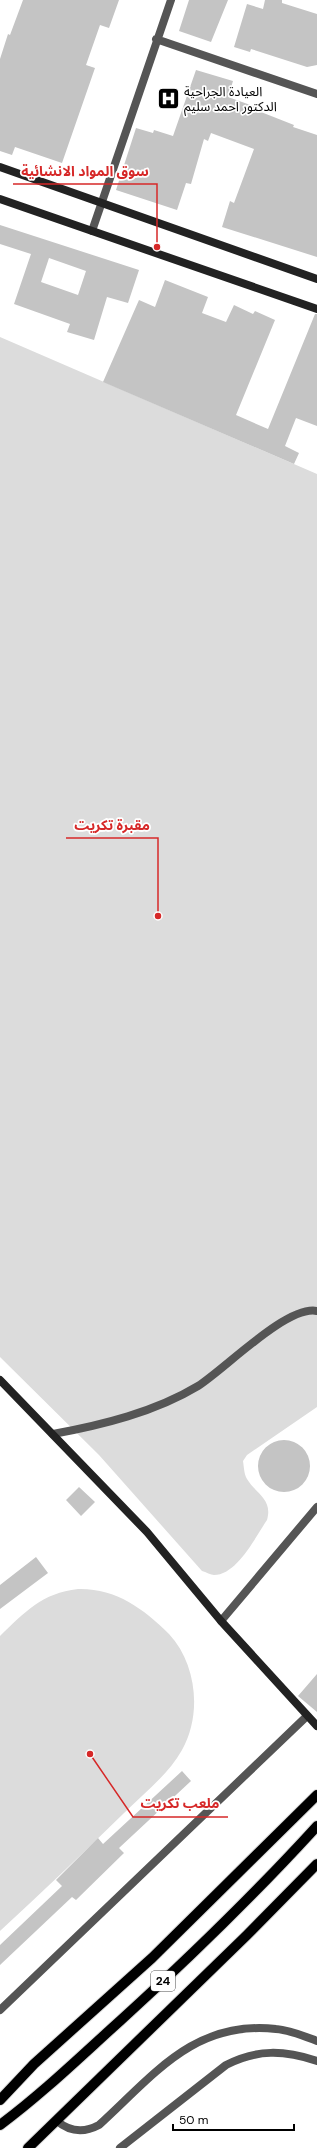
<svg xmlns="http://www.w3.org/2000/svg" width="317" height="2148" font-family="'DM Sans','Noto Sans Arabic',sans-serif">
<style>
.green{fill:#dcdcdc}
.building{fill:#c4c4c4;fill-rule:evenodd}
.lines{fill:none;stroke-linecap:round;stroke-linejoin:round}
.primary-casing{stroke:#dbdbdb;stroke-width:12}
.street{stroke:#555;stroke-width:8}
.secondary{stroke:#222;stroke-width:8}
.primary{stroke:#000;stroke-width:10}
.labels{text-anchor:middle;stroke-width:3.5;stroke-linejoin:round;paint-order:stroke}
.shield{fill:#fff;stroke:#4c4c4c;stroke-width:1}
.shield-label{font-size:12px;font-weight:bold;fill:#000}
.poi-label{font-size:13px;fill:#000;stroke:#fff;text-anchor:start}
.leader{fill:none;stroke:#d62828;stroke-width:1.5}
.callout-dot{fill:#d62828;stroke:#fff;stroke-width:1.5}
.callout-label{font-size:14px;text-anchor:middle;font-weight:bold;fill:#d62828;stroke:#fff;stroke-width:3.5;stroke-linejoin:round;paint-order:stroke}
</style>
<rect width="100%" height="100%" fill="#fff"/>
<path class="green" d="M0,337l317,137v933l-70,48 -4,6c1,6 1,13 4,18 9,15 26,20 20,41 -11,16 -30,55 -53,55 -3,0 -8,-3 -12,-4l-103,-116 -99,-98z
M78,1589c37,-1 65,19 91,45 28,30 33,81 13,116 -14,25 -39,44 -59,64 -41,40 -81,78 -123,117v-295c25,-24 42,-43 78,-47z"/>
<path class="building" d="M23,0h96l-10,28 -9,-3 -14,40 9,3 -33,95 -47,-16 -3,8 -12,-4v-92l8,-25 2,1z
M189,0h39l-17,42 -32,-11z
M265,0h17v3l35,11v51l-10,2 -56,-18 -1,3 -16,-5 13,-43 16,5z
M196,70l37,11 -5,16 34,12 -1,3 33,13 -1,2 24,8v122l-95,-30 8,-26 4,2 20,-54 -43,-16 -3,8 -4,-2 -13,45 -5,-1 -9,27 -61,-20 20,-62 17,5 1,-3 19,6z
M0,225l139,45 -11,33 -21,-6 -13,43 -27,-8 3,-8 -56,-20 17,-50 -31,-10zM49,258l37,13 -8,24 -37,-13z
M165,280l43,17 -6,16 24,9 8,-17 19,9 2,-3 20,9 -39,95 32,14 47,-115h2v112l-21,-8 -11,28 14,7 -5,11 -191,-82 36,-82 16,7z
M258 1466a26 26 0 1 1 52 0a26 26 0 1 1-52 0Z
M79,1487l16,15 -14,14 -15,-16z
M36,1557l12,16 -48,36v-24z
M317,1674v38l-19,-16z
M182,1771l9,10 -72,67 5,5 -48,47 -4,-3 -72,68v-20l62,-59 -6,-6 42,-42 5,6z"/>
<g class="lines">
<defs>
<path id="primary" d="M0,2100l34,-36 118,-106 165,-163
M0,2125c43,-32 81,-69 121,-105 68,-62 134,-126 196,-194
M28,2148l219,-213 70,-71"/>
</defs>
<use href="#primary" class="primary-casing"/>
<path class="street" d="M156,39l161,55
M92,231l79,-231
M53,1434c49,-9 102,-22 145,-48 27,-17 89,-81 119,-75
M221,1621l96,-114
M0,2010l307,-294
M57,2121c13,11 27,12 42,4 55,-50 95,-105 177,-96 14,1 28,7 41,12
M120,2148l106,-83c31,-16 58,-15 91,-4"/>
<path class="secondary" d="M0,167l317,112
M0,199l317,110
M0,1380l147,152 74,89 96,105"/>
<use href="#primary" class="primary"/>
</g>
<defs>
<symbol id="hospital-square" viewBox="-11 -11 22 22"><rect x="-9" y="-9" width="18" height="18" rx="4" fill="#000" stroke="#fff"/><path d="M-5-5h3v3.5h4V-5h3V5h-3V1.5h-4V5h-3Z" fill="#fff"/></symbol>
</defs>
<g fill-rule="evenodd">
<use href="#hospital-square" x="156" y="86" width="25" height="25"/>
</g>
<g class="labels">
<rect class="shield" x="151" y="1971" width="24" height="20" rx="3"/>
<g class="shield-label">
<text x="163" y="1985">24</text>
</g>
<g class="poi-label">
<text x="184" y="96">العيادة الجراحية<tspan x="184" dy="15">الدكتور احمد سليم</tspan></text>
</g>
</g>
<path class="leader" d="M157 247L157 184H13M158 916L158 838H66M90 1754L133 1817H228"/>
<g class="callout-dot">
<circle cx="157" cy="247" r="4"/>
<circle cx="158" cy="916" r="4"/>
<circle cx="90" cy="1754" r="4"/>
</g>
<g class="callout-label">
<text x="85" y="176">سوق المواد الانشائية</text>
<text x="112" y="830">مقبرة تكريت</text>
<text x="180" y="1808">ملعب تكريت</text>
</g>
<path d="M173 2124v6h121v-6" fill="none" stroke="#000000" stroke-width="2"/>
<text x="179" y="2124" font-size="12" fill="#000000" stroke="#ffffff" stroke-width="3" paint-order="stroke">50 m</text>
</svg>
